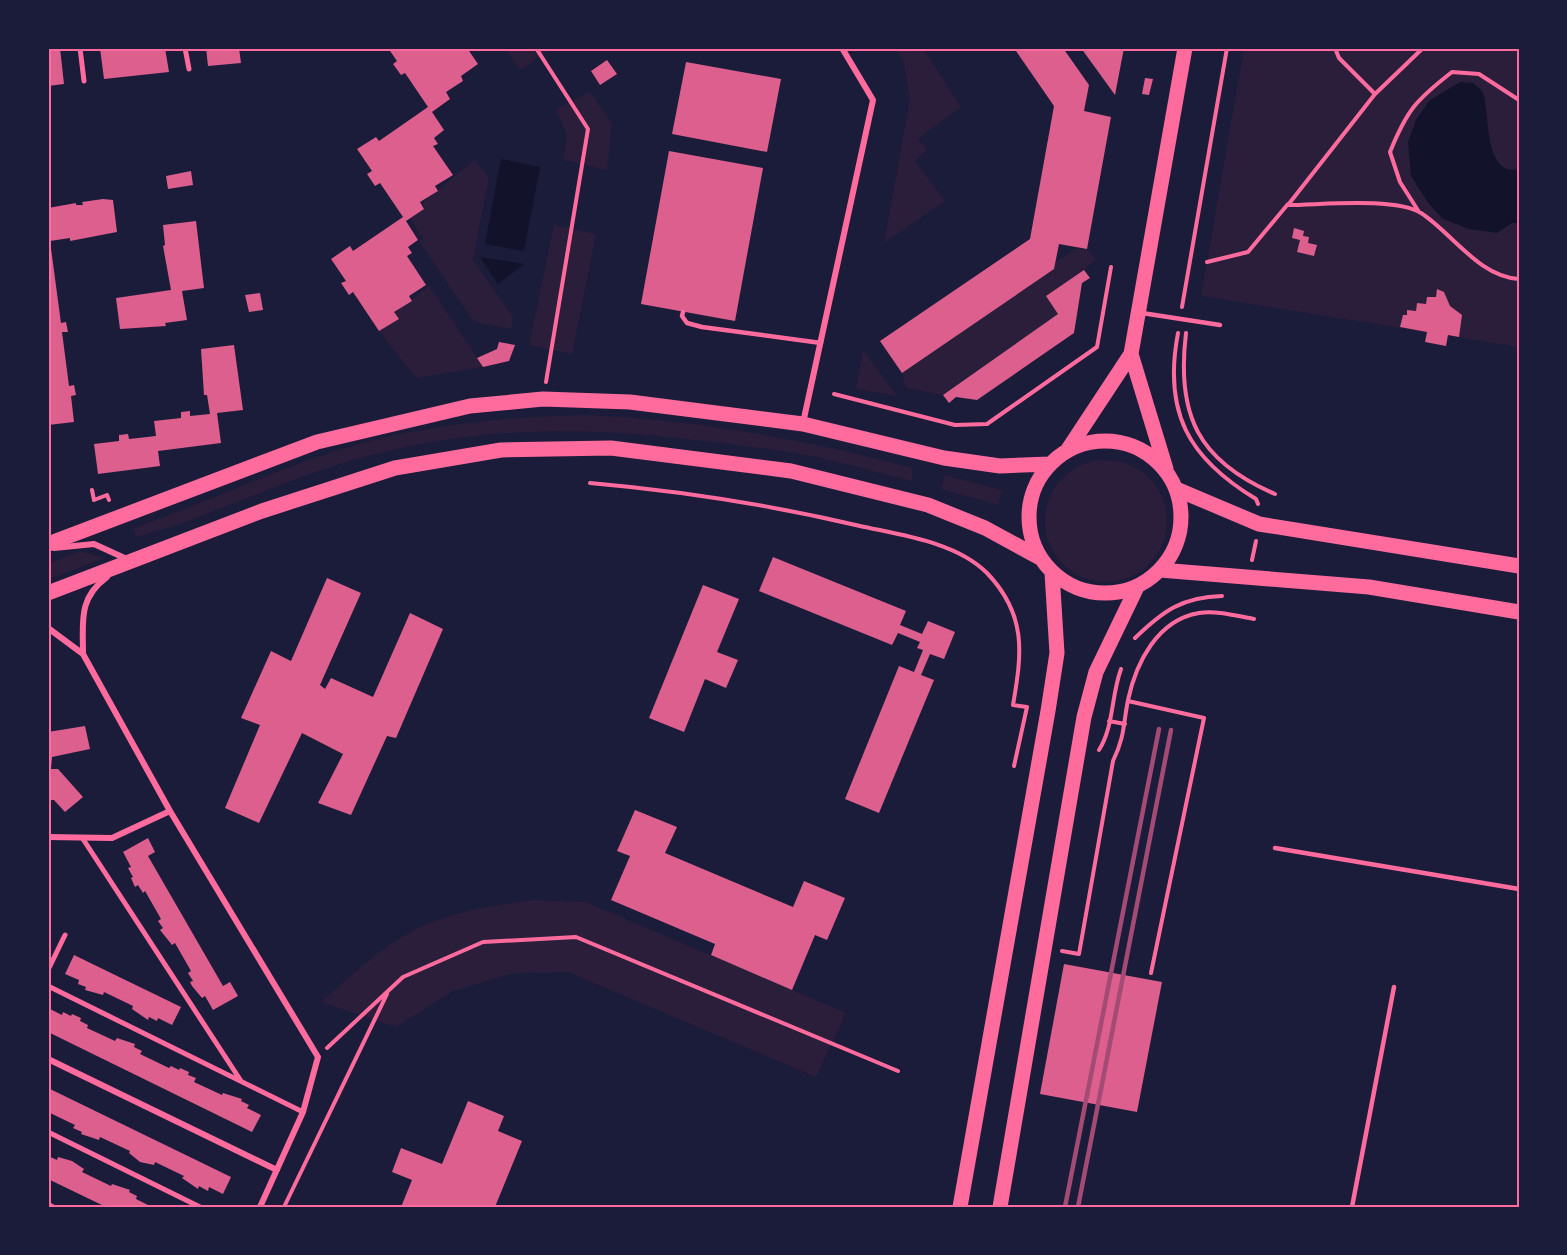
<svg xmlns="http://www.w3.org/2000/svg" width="1567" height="1255" font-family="'Varela Round',sans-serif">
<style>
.green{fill:#2a1e3b}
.water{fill:#12122b}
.building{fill:#dd5f8e}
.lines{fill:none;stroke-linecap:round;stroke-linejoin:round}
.path{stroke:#ff6b9d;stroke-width:4}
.service{stroke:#ff6b9d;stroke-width:4.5}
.pedestrian{stroke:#ff6b9d;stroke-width:5}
.minor{stroke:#ff6b9d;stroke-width:6}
.primary{stroke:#ff6b9d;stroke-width:15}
.rail{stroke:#a44b75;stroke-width:4.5}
.neatline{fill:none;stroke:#ff6b9d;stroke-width:2}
</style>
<rect width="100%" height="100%" fill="#1b1b3a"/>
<path class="green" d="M505,48h47l-32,22z
M895,48h28l38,59 -43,32 9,11 -12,11 30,40 -61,42 26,-144 -7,-39z
M1244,48h275v299l-318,-51z
M590,92l22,32 -5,46 -44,-10 4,-25 -11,-26z
M475,160l13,16v5l-15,79 40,57 -2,12 -37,-7 -55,-81 4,-2 -13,-20 15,-11 -3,-5z
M554,225l42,9 -24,120 -43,-9z
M1075,249h12l9,10 -14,13 -24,42 -115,81 -37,-7 -4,-15 152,-104 2,-7z
M429,286l54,81 -67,11 -37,-47 19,-12 -4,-7z
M863,350l34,46 -41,-7z
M589,415c109,5 218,25 323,53v13c-31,-7 -61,-16 -92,-23 -35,-8 -72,-12 -108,-16 -130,-17 -244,-17 -372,22 -69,21 -134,55 -204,73l-2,-9c85,-30 168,-72 256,-92 66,-14 132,-20 199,-21z
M1045 521a61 61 0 1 1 122 0a61 61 0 1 1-122 0Z
M945,475l57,15 -4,15 -57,-16z
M80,551l26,7 -58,21v-15z
M534,900l52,2 260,111 -30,64 -248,-105 -54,1 -61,18 -57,36 -75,-25c33,-29 67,-62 109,-79 33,-14 69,-18 104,-23z"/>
<path class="water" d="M1460,82l13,1c3,2 8,6 10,10 7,18 0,84 36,76v54h-7l-15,10 -28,-4 -26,-10 -14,-15 -18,-28 -3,-34 8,-22 14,-20z
M501,159l39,8 -16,84 -39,-7z
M480,257l44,7 -26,20z"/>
<path class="building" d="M48,48h12l4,36 -16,2z
M100,48h65l4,24 -65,7z
M206,48h33l2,15 -33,3z
M388,48h79l11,16 -17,12 2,5 -17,11 4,7 -18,13 12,18 -10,8 4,6 -5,2 20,29 -18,11 3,5 -18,11 4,7 -18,12 12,19 -10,7 4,6 -5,3 19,29 -17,11 3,5 -18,11 5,7 -20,12 -26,-39 -4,3 -8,-12 5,-2 -15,-22 19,-13 3,5 50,-34 -23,-34 -5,3 -8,-12 5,-3 -15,-22 19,-12 3,4 49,-34 -23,-34 -4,2 -8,-11 4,-3z
M1014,48h49l26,37 -5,26 27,6 -24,132 -28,-5 -5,25 -152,104 -22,-32 150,-102 24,-133z
M1081,48h43l-9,47z
M607,60l10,14 -17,11 -9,-14z
M686,62l95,17 -14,73 -95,-18z
M1145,78l8,1 -4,16 -7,-1z
M669,151l94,17 -28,153 -94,-17z
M191,171l2,14 -25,4 -2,-13z
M103,199l10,1 4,32 -47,9v-3l-20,3 11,82 5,-1 2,10h-6l7,54 5,-1 2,10 -5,1 3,26 -26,3v-217l28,-5v2h7l-1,-3z
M196,221l8,67 -22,3 5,29 -22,3 1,3 -46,3 -4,-31 55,-8 -8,-44 2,-1 -2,-20z
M1294,228l10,3 -1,5 6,1 -1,6 9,2 -3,11 -17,-4 3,-12 -8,-2z
M1084,270l6,8 -8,5 -8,50 -97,67 -21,-3 -7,6 -6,-8 115,-81 -12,-18z
M1437,289l7,3 6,14 12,9 -3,22 -11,-2 -2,11 -21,-4 2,-10 -27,-5 3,-12h4v-5l9,1 1,-8 9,1 1,-7h9z
M260,293l3,17 -14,2 -4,-17z
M499,342l16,3 -6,16 -26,6 -6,-9 20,-9z
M234,345l9,65 -26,3 4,30 -63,8 2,15 -62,8 -4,-30 25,-3v-6l9,-1 1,5 27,-3 -2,-15 27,-3v-6l9,-1v5l20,-2 -3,-19h-3l-3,-46z
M773,557l133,54 -6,14 22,9 6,-13 27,11 -11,27 -14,-5 -9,21 13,5 -55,133 -34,-14 54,-133 15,6 9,-22 -6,-2 3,-6 -22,-9 -6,12 -133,-54z
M327,578l34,15 -41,92 5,4 6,-11 42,19 37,-84 33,16 -47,109 -9,-2 -36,79 -33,-12 25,-49 -41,-21 -43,90 -34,-15 35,-83 -19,-7 30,-67 20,10z
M703,585l36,14 -22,53 21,8 -12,28 -21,-9 -21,53 -35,-14z
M85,726l5,23 -38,8 -1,12h7l25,28 -18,15 -11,-12h-6v-68z
M635,810l42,17 -12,26 128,54 11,-26 41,17 -18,42 -12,-5 -23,55 -81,-35 4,-11 -104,-44 19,-44 -13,-5z
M148,838l7,14 -7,4 75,130 7,-4 8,14 -25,14 -8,-14 -3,2 -10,-12 -2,-4 3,-1 -5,-8 3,-2 -16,-28 -3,2 -12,-15 3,-2 -5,-7 3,-2 -16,-28 -2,2 -5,-8 -3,2 -4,-9 2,-1 -5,-9 3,-1 -8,-15z
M74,955l107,52 -9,18 -14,-7 -1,3 -8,-4 -1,3 -16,-11 1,-3 -29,-14 -1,3 -18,-5 1,-3 -8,-3 1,-4 -14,-6z
M1064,964l98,18 -25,130 -97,-18z
M48,1008l14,7 1,-3 8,4 1,-2 9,4 -1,3 8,4 -1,3 28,13 2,-3 18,6 -1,3 8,4 -2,3 29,14 2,-2 8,4 1,-2 9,4 -1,3 8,3 -2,4 28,13 1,-2 19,6 -1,2 8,4 -2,3 14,7 -9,17 -204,-100z
M48,1088l183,89 -8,17 -14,-7 -1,4 -9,-5 -1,3 -16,-11 2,-2 -29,-14 -1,3 -14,-3 -11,-9 1,-2 -30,-14 -1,3 -18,-6 1,-2 -9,-4 2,-3 -27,-13z
M468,1101l36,15 -6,15 24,10 -27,66h-94l11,-27 -20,-8 9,-24 41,16z
M48,1156l9,4 1,-3 14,4 12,8 -2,3 29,14 1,-2 18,6 -1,2 8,4 -1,3 16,8h-46l-58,-28z"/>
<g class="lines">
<path class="path" d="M536,48l52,81 -42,253
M1335,48l4,10 36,36 -87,111c33,0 106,-8 133,8 31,20 58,64 98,66
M1374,95l49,-47
M1419,212l-19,-30 -10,-30c17,-42 26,-52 62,-80l27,2 40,26
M1207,262l41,-10 40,-48
M1182,307l45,-259
M1178,333c-15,79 10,125 78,166l2,5
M1186,333c-10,82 12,128 89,161
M834,394l121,31 32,-1 110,-77 14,-80
M590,483c91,8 181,22 270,43 41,9 96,16 127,47 40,42 35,80 26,132l14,2 -13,59
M92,490l2,10 13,-5 2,5
M1252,560l4,-19
M1135,638c28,-27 47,-41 87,-42
M1128,701l76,17 -53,255
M1109,721l16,3
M1099,750c15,-24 12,-54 22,-81
M1062,951l17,3 34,-193c12,-25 10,-36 15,-61 8,-37 29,-80 71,-87 17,-3 38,3 55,6
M327,1048l76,-71 80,-35 93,-5 322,134
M284,1207l103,-213"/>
<path class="service" d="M683,312l-1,4 5,7 15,4 119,16
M1142,313l78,12
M1275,848l244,41
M1352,1207l42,-220"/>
<path class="pedestrian" d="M80,48l4,33
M185,48l4,21
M83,839l158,242
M48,970l17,-35
M48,986l255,126
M48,1132l152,75"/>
<path class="minor" d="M803,423l70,-323 -31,-52
M54,548l40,-4 35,16
M48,628l35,26 87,157 148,246 -15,55 -43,95
M83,654c0,-32 -5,-56 24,-77
M48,837l64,1 58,-27
M48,1059l229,111
M48,1205l4,2"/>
<path class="primary" d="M1131,354l35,115
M1029 517a76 76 0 1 1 152 0a76 76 0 1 1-152 0Z
M1067,451l64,-97 54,-306
M1176,489l83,35 260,42
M48,544l269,-102 153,-36 73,-7 87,3 173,22 141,34 56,8 50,-2
M1160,570l209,17 150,25
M48,593l214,-82 133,-43 106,-18 110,-2 180,23 137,34 57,23 55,30
M960,1207l88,-496 9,-58 -5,-80
M1000,1207l84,-490 12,-45 41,-85"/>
<path class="rail" d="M1065,1207l94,-478
M1078,1207l93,-477"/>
</g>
<rect width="1567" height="1255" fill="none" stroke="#1b1b3a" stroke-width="99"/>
<rect x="50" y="50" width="1468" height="1156" class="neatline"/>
</svg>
